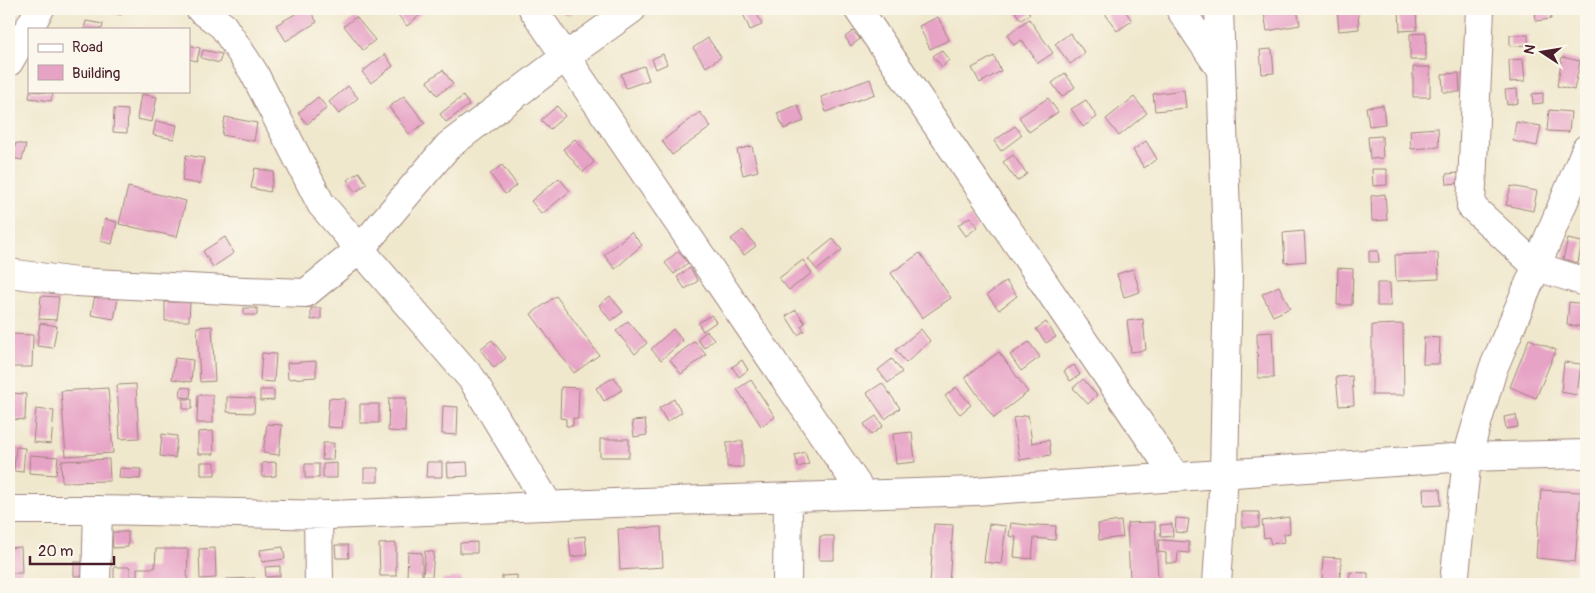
<svg xmlns="http://www.w3.org/2000/svg" width="1595" height="593" font-family="Pangolin,sans-serif">
<style>
.building{fill:#e7a3c6}
.lines{fill:none;stroke-linecap:round;stroke-linejoin:round}
.street-casing{stroke:#9d847c;stroke-width:30}
.street{stroke:#fff;stroke-width:28}
</style>
<rect width="100%" height="100%" fill="#fbf7ec"/>
<filter id="ink" filterUnits="userSpaceOnUse"><feTurbulence type="fractalNoise" baseFrequency=".02" numOctaves="2"/><feDisplacementMap in="SourceGraphic" scale="10" xChannelSelector="R" yChannelSelector="G"/><feConvolveMatrix kernelMatrix="1 2 1 2 8 2 1 2 1" color-interpolation-filters="sRGB"/></filter>
<filter id="wash" filterUnits="userSpaceOnUse"><feTurbulence type="fractalNoise" baseFrequency=".0096" numOctaves="4" result="noise"/><feDisplacementMap in="SourceGraphic" scale="20" xChannelSelector="R" yChannelSelector="G"/><feGaussianBlur stdDeviation="1.12" result="paint"/><feColorMatrix in="noise" values="0 0 0 0 0 0 0 0 0 0 0 0 0 0 0 0 0 1.4 0 .05"/><feComposite in="paint" operator="in"/></filter>
<g filter="url(#wash)">
<rect width="100%" height="100%" fill="#f0e8cd"/>
<g id="blocks">
<path class="building" d="M110,9h12l-1,6 -12,-3z
M304,9h5l8,13 -31,19 -10,-16z
M405,9h13l4,4 -15,13 -9,-11z
M561,9h16l-9,7z
M741,9h14l7,16 -12,5z
M1020,9h6l4,5 -9,6 -6,-8z
M1102,9h22l8,12 -15,10z
M1286,9h11l3,16 -33,6 -3,-18z
M1337,9h21l1,20 -20,2z
M1399,9h17l1,21 -17,1z
M1535,9h15l1,10 -15,2z
M356,17l19,23 -12,10 -19,-24z
M938,17l11,23 -19,9 -11,-23z
M1029,19l24,34 -15,10 -16,-23 -8,5 -7,-10z
M86,21l17,3 -1,5h-18z
M853,31l7,8 -9,7 -6,-9z
M1070,33l15,20 -15,11 -15,-20z
M1426,33v27h-16v-26z
M1510,35h18v10l-18,1z
M708,38l13,19 -15,10 -13,-19z
M189,45l11,3 -3,13 -8,-2z
M1272,49l2,24 -12,1 -2,-24z
M203,50l19,4 -3,9 -18,-5z
M941,50l8,10 -7,7 -9,-11z
M385,54l8,12 -22,17 -9,-11z
M663,54l4,10 -11,5 -4,-10z
M994,56l7,15 -21,12 -8,-15z
M1562,57l18,4 -6,29 -17,-4z
M1523,59l2,22 -15,1 -1,-22z
M644,66l5,14 -23,8 -5,-14z
M1413,67h17v30h-17z
M443,70l10,14 -16,11 -10,-14z
M1065,73l10,14 -13,10 -10,-14z
M1459,73l1,19h-17l-1,-18z
M870,79l5,15 -49,18 -5,-15z
M348,86l10,12 -19,16 -10,-12z
M1517,89l1,14 -11,2 -2,-15z
M1184,90l2,18 -31,3 -2,-17z
M30,91l23,2 -2,8 -22,-3z
M1543,93v10l-10,1 -1,-10z
M141,94l16,3 -5,25 -15,-3z
M404,96l21,27 -16,11 -20,-27z
M463,96l6,9 -23,17 -6,-8z
M318,97l9,11 -20,16 -9,-11z
M1134,97l13,16 -28,23 -13,-17z
M1048,98l10,14 -29,20 -10,-15z
M1086,100l11,17 -14,10 -12,-18z
M798,105l6,16 -20,8 -7,-16z
M1383,105l2,19 -16,2 -3,-19z
M557,106l8,10 -15,13 -9,-9z
M114,109l14,1 -1,23 -14,-1z
M1549,110l22,2 -2,20 -22,-1z
M700,112l11,15 -39,28 -10,-14z
M225,117l32,6 -3,18 -32,-6z
M156,121l21,4 -3,14 -21,-4z
M1516,122l25,4 -4,20 -24,-5z
M1015,126l7,9 -21,16 -7,-10z
M1438,128l1,19 -28,2 -1,-19z
M1382,136l1,22 -13,1 -2,-22z
M575,139l19,23 -11,10 -20,-23z
M1146,141l11,18 -13,9 -11,-18z
M16,143l10,2 -4,15 -10,-2z
M752,146l6,25 -15,4 -6,-25z
M186,155l18,3 -4,26 -18,-3z
M1013,155l14,19 -10,7 -14,-19z
M502,165l15,20 -12,9 -15,-20z
M255,168l19,4 -4,20 -19,-4z
M1372,169h15v16l-14,1z
M359,172l8,12 -12,8 -8,-12z
M1460,173l1,10 -14,1 -1,-10z
M559,178l11,13 -28,23 -11,-13z
M1511,186l26,5 -4,20 -27,-6z
M128,187l58,14 -9,36 -58,-13z
M1385,194l2,26 -15,1 -1,-25z
M970,217l8,10 -12,9 -8,-11z
M105,219l12,3 -5,22 -12,-3z
M743,230l13,16 -12,9 -13,-16z
M1304,231l2,30 -21,2 -2,-30z
M631,232l11,13 -27,24 -11,-14z
M225,237l9,16 -21,14 -10,-16z
M833,239l9,11 -25,20 -9,-11z
M1568,239l14,3 -4,21 -15,-4z
M678,251l10,12 -14,11 -9,-11z
M1369,251h9l1,11h-10z
M920,253l31,45 -29,20 -31,-45z
M1438,253l1,26 -43,2 -1,-26z
M803,260l9,13 -23,17 -10,-12z
M690,268l8,13 -13,8 -8,-12z
M1338,268l15,1 -1,36h-15z
M1133,269l7,23 -16,5 -7,-23z
M1006,281l11,15 -18,14 -12,-15z
M1377,283h13l1,23h-14z
M1279,286l11,22 -17,8 -11,-22z
M95,295l23,4 -4,20 -23,-4z
M41,296l18,1 -3,23 -17,-1z
M556,296l43,59 -25,18 -43,-59z
M610,296l13,16 -12,9 -12,-16z
M165,302h25l-1,19h-24z
M1569,302l17,2v23l-19,-2z
M244,308h13v7h-13z
M311,308h10v11l-10,1z
M796,310l9,13 -4,3 3,5 -6,4 -12,-19z
M711,315l5,7 -13,9 -5,-8z
M1143,319l3,31 -15,2 -4,-31z
M628,321l19,22 -12,11 -19,-23z
M1046,322l10,15 -10,6 -10,-14z
M40,323l17,3 -4,22 -16,-2z
M1403,324l1,71h-32v-70z
M212,326l3,55 -15,1 -3,-55z
M673,329l10,12 -22,19 -10,-11z
M921,329l9,12 -24,22 -10,-13z
M707,331l7,8 -10,9 -7,-9z
M1272,332l2,46h-16l-1,-45z
M11,334l22,1 -1,32h-23z
M1424,337l16,1 -1,26h-16z
M1529,339l27,11 -20,48 -26,-11z
M492,340l14,18 -12,10 -14,-19z
M695,341l11,14 -25,19 -11,-14z
M1029,342l11,15 -19,14 -11,-16z
M999,352l29,40 -34,26 -29,-41z
M262,353l14,1 -2,28 -14,-1z
M175,358l18,2 -2,22 -19,-3z
M892,359l10,13 -14,11 -10,-13z
M742,360l6,10 -9,7 -7,-10z
M316,361v16l-28,2 -1,-16z
M1564,362l17,2 -4,31 -16,-3z
M1074,365l6,10 -10,6 -6,-10z
M1352,376l2,29 -15,1 -3,-29z
M614,377l8,13 -18,11 -8,-13z
M1083,379l14,16 -9,9 -15,-16z
M751,380l24,37 -14,9 -24,-37z
M882,383l18,25 -15,11 -18,-26z
M136,384l3,54 -19,1 -3,-54z
M181,387l10,1 -1,10 -10,-1z
M561,387l18,1 -1,31 -5,-1v8h-7v-7l-6,-1z
M956,387l15,18 -11,9 -15,-18z
M108,388l5,65 -47,3 -5,-65z
M260,390h14v10l-14,1z
M11,393l15,1 -1,26 -15,-1z
M198,395h15v28h-16z
M227,397l28,1 -1,15 -27,-1z
M329,398l16,1 -3,29 -15,-1z
M389,398h17l-1,34 -17,-1z
M183,399h9v10h-9z
M674,399l8,13 -15,10 -8,-14z
M360,404h19v19h-19z
M443,406l15,1 -1,28 -15,-1z
M36,409l18,2 -3,33 -18,-2z
M1028,415l4,28 17,-3 2,15 -31,5 -7,-42z
M1516,415l2,12 -12,2 -2,-12z
M876,416l7,10 -12,9 -7,-11z
M645,420l2,15 -13,2 -2,-16z
M267,424l15,1 -3,30 -16,-2z
M213,431l1,23h-16v-22z
M912,432l3,30 -19,2 -3,-30z
M162,434l15,2 -2,22 -15,-2z
M600,439h29v18h-29z
M743,441v26h-16v-25z
M323,443h11l-1,17h-11z
M16,447l9,1 -2,24 -9,-1z
M805,452l4,12 -11,3 -3,-12z
M30,455l28,2 -2,18 -27,-2z
M109,459l1,22 -48,1 -1,-21z
M201,462h14v13h-14z
M276,462v14l-14,1v-14z
M427,462h15v15h-16z
M467,462l1,14 -20,1 -1,-14z
M337,463v15h-14v-14z
M305,464h14v14h-14z
M120,468l21,1 -1,10 -21,-1z
M364,468h14v14h-14z
M1423,489h17l1,16 -17,1z
M1541,490l40,2 -6,70 -39,-4z
M1242,512h17v15h-17z
M1289,517l1,16 -6,1 1,8 -14,2 -2,-7 -5,1 -2,-17z
M1176,518l13,1 -2,14 -12,-1z
M1121,521l2,16 -24,3 -1,-16z
M1155,522l3,56 -28,1 -3,-56z
M1011,523l25,3v-1l20,1 -1,14 -21,-2 -2,21 -18,-2 2,-20 -7,-1z
M934,524l19,1 -4,59h-19z
M989,524l17,2 -5,38 -17,-2z
M1172,524l1,12 -12,1 -1,-12z
M661,527l2,40 -43,3 -2,-41z
M112,532h16v15l-15,1z
M585,536l2,19 -16,2 -2,-19z
M820,536h14v24h-15z
M1159,540l30,2v11l-11,-1 -1,11h-11v-10l-8,-1z
M477,542v11h-17v-10z
M396,543v33h-16l-1,-32z
M335,545h13l1,13h-13z
M21,547l1,26h-13v-25z
M283,547l2,12 -23,3 -2,-12z
M215,548l1,30 -16,1 -1,-30z
M156,549h32l-1,35h-50v-16h18z
M425,551l9,1 -2,25 -9,-1z
M408,552l14,1v25l-15,-1z
M1323,557l18,1 -1,26h-18z
M74,562h11v14h-11z
M280,566v10l-14,1 -1,-10z
M114,567h16v17h-16z
M1350,572l18,1v11h-19z
M517,575v9h-15v-8z
M461,577l1,7h-19l-1,-5z
M255,578v6h-28l-1,-5z
M621,581v3h-17v-1z
M1381,581l20,2v1h-20z
M370,582v2h-20v-1z
M406,582h14v2h-14z"/>
</g>
</g>
<g filter="url(#ink)">
<use href="#blocks" fill-opacity="0" stroke="#9d847c" stroke-width="1"/>
<g class="lines">
<defs>
<path id="street" d="M200,9l23,17 30,45 68,133 151,175 77,127
M533,9l331,486
M858,9l318,468
M1180,9l41,61
M1480,9l-9,197 66,61 49,15
M9,62l31,-53
M9,273l67,9 169,9 61,2 54,-44 88,-103 117,-89 67,-48
M9,510h89l233,5 283,-12 362,-12 491,-34 119,-3
M318,515l1,69
M96,584l2,-74
M787,584l1,-86
M1217,584l7,-110 4,-200 -9,-265
M1454,584l13,-127 26,-88 93,-220"/>
</defs>
<use href="#street" class="street-casing"/>
<use href="#street" class="street"/>
</g>
</g>
<rect width="1595" height="593" fill="none" stroke="#fbf7ec" stroke-width="30"/>
<rect x="28" y="28" width="162" height="65" fill="#fbf7ec" stroke="#b4a19f"/>
<rect x="38" y="44" width="25" height="8" fill="#ffffff" stroke="#b4a19f"/>
<text x="72" y="52" font-size="15" fill="#4a1f2b">Road</text>
<rect x="38" y="65" width="25" height="15" fill="#e7a3c6" stroke="#b4a19f"/>
<text x="72" y="78" font-size="15" fill="#4a1f2b">Building</text>
<g transform="translate(1542 52) rotate(282)" stroke="#fbf7ec" stroke-width="4" paint-order="stroke">
<path d="M0-4L9 19L0 12L-9 19Z" fill="#4a1f2b"/>
<text y="-8" font-size="14" font-weight="bold" text-anchor="middle" fill="#4a1f2b">N</text>
</g>
<path d="M30 556v8h84v-8" fill="none" stroke="#4a1f2b" stroke-width="2.5"/>
<text x="38" y="556" font-size="15" fill="#4a1f2b" stroke="#fbf7ec" stroke-width="4" paint-order="stroke">20 m</text>
</svg>
